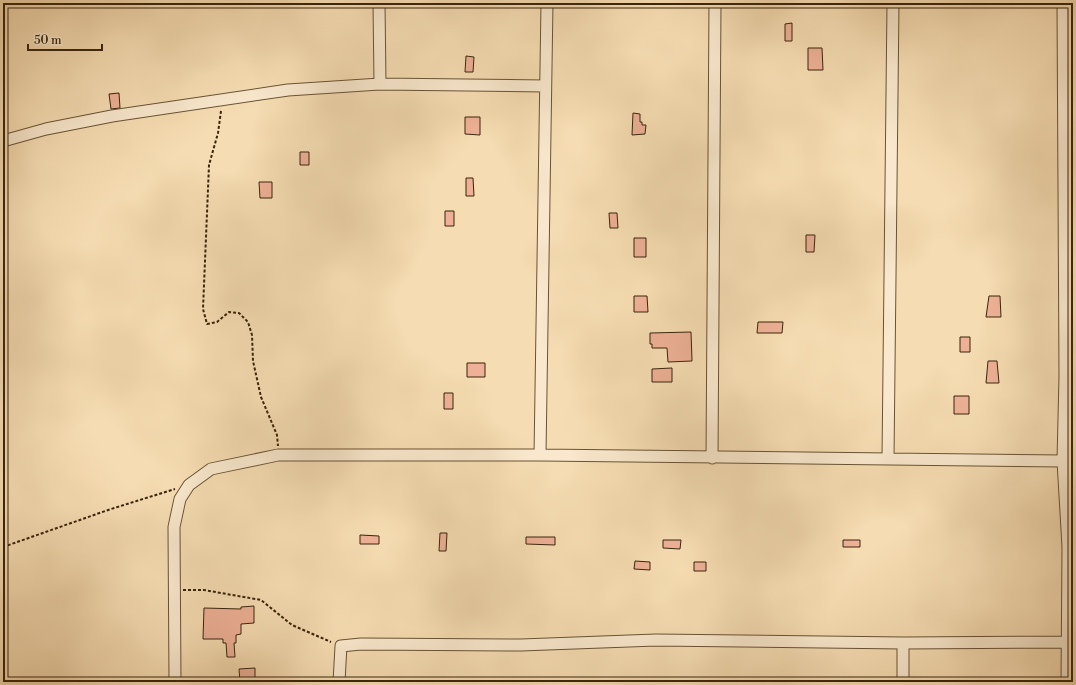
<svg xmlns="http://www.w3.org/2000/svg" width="1076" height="685" font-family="'Libre Bodoni',serif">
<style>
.building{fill:#eeb197;stroke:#39250b}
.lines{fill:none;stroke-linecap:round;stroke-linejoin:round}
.minor-casing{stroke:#685335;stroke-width:13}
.path{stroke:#39250b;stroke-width:2;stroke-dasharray:3 2;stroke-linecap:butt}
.minor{stroke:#f9e8cd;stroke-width:11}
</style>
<rect width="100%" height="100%" fill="#f6dcb2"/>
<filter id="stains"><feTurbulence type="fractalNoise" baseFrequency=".005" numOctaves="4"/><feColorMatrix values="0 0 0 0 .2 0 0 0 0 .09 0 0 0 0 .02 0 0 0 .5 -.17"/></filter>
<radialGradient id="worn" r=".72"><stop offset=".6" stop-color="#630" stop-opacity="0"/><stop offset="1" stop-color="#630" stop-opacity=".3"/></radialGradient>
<path class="building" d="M792,23v18h-7v-17z
M808,48h14l1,22h-15z
M466,56l8,1 -1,15h-8z
M119,93l1,15 -9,1 -2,-15z
M633,113l7,1v8h2v3h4l-1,9 -13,1z
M465,117h15v18l-15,-1z
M300,152h9v13h-9z
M466,178h7l1,18h-8z
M259,182h13v16h-12z
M445,211h9v15h-9z
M609,213h8l1,15h-8z
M806,235h9l-1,17h-8z
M634,238h12v19h-12z
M634,296h13l1,16h-14z
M989,296h11l1,21h-15z
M758,322h25l-1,11h-25z
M691,332l1,29 -24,1 -1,-14h-15v-4h-2v-11z
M960,337h10v15h-10z
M988,361h9l2,22h-13z
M467,363h18v14h-18z
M672,368v14h-20v-13z
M444,393h9v16h-9z
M954,396h15v18h-15z
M440,533h7l-1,18h-7z
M360,535l19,1v8h-19z
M526,537h29v8l-29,-1z
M663,540h18l-1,9 -17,-1z
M843,540h17v7h-17z
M635,561l15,1v8l-16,-1z
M694,562h12v9h-12z
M254,606v17l-13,1v10l-5,1v8h-2l1,14h-8l-1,-14h-3v-4h-20l1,-31 37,1v-2z
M255,668v14h-15l-1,-13z"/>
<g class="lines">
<defs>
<path id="minor" d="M379,3l1,81
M1063,3l2,373 -2,85 5,86 -1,135
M3,141l43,-12 66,-13 176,-26 92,-6 165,2
M540,455l7,-452
M712,458l3,-455
M888,459l5,-456
M903,643v39
M175,682l-1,-155 6,-28 9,-14 22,-16 67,-14h262l523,6
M339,682l2,-36 20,-2 160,1 135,-5 247,3 164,-1"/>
</defs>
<use href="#minor" class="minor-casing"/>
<path class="path" d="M221,111l-3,22 -9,32 -6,144 4,15 10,-2 12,-10 10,1 9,9 4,13 1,26 8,36 16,38 1,11
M3,547l108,-38 64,-20
M183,590h21l57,10 31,25 39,17"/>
<use href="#minor" class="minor"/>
</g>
<rect width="1076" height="685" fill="none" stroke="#f6dcb2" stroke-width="16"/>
<rect x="4" y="4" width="1068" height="677" fill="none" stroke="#39250b" stroke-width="2"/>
<rect x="8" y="8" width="1060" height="669" fill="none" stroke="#39250b"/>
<path d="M28 44v6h74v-6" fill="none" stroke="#39250b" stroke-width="2"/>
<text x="34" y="44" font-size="12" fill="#39250b" stroke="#f9e8cd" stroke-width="3" paint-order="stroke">50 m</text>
<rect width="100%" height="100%" filter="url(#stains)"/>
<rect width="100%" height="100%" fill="url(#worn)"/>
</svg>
